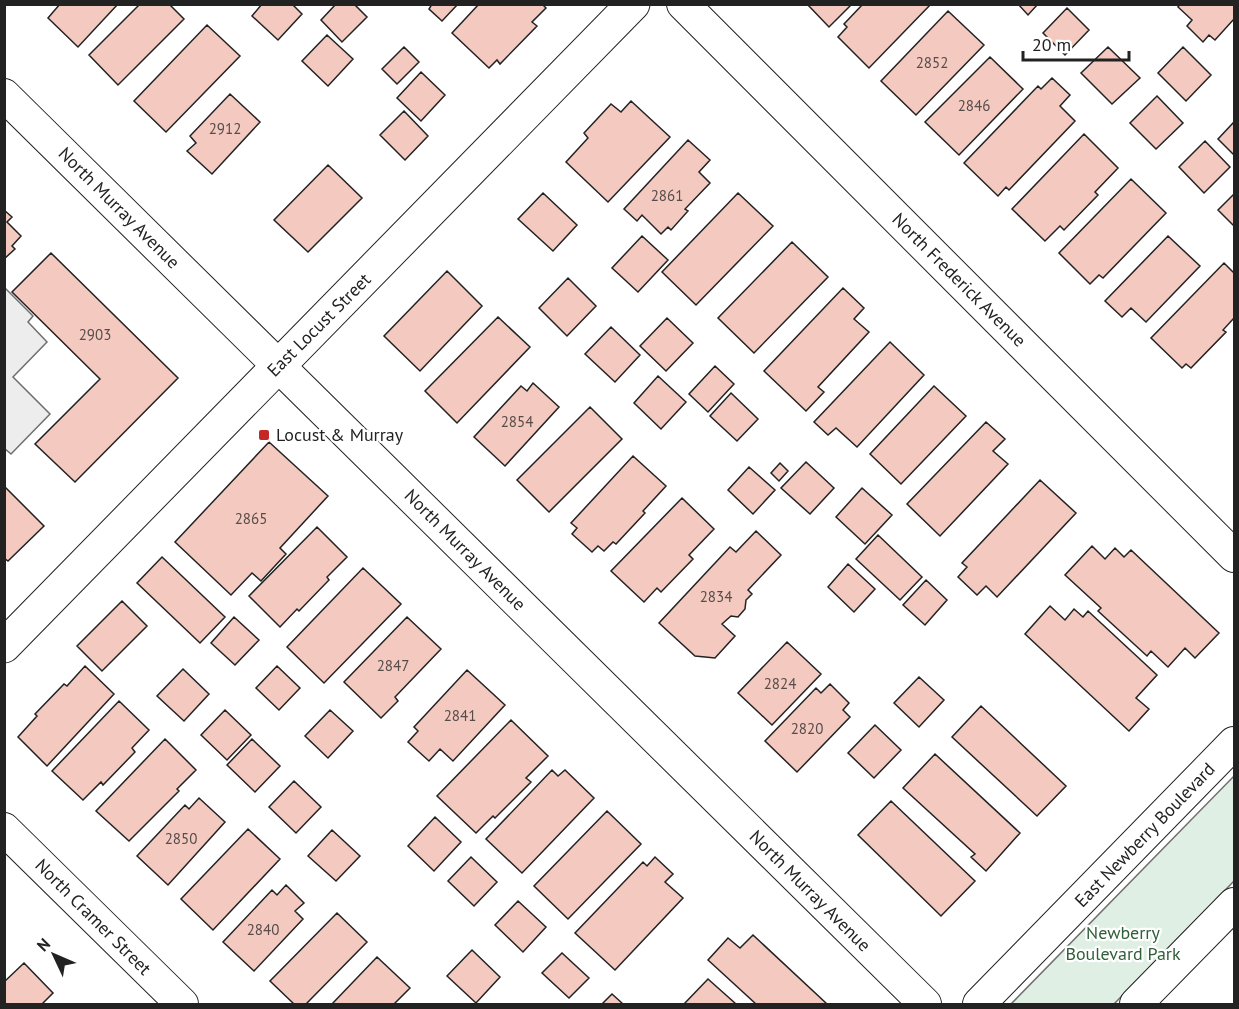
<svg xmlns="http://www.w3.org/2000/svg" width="1239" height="1009" font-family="'PT Sans',sans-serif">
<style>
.green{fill:#e0efe3;stroke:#6f6f6f;stroke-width:1.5}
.parking{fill:#ededed;stroke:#6f6f6f;stroke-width:1.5}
.building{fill:#f3c9c0;stroke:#222;stroke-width:1.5}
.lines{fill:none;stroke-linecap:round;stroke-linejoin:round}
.street-casing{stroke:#222;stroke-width:34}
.secondary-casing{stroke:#222;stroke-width:35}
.street{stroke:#fff;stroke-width:32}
.secondary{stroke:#fff;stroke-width:33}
.poi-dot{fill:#c62828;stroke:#fff;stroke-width:2}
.labels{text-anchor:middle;stroke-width:4.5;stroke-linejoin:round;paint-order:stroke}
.number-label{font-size:15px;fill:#564c4a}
.street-label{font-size:18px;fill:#222;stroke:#fff}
.poi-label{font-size:18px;fill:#222;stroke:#fff;text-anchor:start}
.park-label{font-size:18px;fill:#2f5e38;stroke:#fff}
</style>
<rect width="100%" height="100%" fill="#fff"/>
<path class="green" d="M1234,776v105l-120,123h-103z"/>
<path class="parking" d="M5,288l28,28 -5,6 19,20 -34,35 37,37 -39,40 -7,-6z"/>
<path class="building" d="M60,4h58l-40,43 -30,-29z
M140,4h29l15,15 -66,66 -29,-30z
M262,4h30l10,10 -24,26 -26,-24z
M336,4h18l13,13 -25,25 -21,-22z
M432,4h26l-16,17 -13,-12z
M479,4h63l4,4 -14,14 5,4 -37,38 -3,-4 -8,8 -37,-35z
M807,4h45l-23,23z
M863,4h68l-62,64 -31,-31 9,-10 -3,-3z
M1018,4h20l-10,11z
M1180,4h54v15l-19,21 -6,-5 -6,7 -16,-16 5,-6 -14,-13z
M1067,8l22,22 -24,25 -22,-22z
M948,11l36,34 -68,70 -35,-34z
M207,25l33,31 -74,76 -32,-31z
M327,35l26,24 -25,27 -26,-25z
M404,47l15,15 -22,22 -15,-15z
M1108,47l32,31 -28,26 -31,-31z
M1183,47l28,28 -25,26 -28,-28z
M990,57l33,32 -64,66 -34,-33z
M421,72l24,23 -24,26 -24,-23z
M1052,78l18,17 -10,11 15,15 -66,69 -3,-3 -8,9 -34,-33 74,-77 3,3z
M230,94l30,28 -48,52 -25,-23 9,-8 -6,-7z
M1157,96l26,27 -27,26 -26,-26z
M631,101l39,36 -62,65 -42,-40 22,-24 -4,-5 27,-29 10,8z
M404,111l24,25 -23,24 -25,-25z
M1234,122v33l-16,-16z
M1084,134l34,34 -23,24 3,3 -34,35 -4,-4 -15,15 -33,-32z
M688,140l22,20 -11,12 11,11 -25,26 3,2 -17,19 -3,-3 -7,7 -19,-19 -5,6 -13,-12z
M1205,141l25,26 -26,26 -25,-26z
M328,165l34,33 -54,54 -34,-32z
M1131,179l35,34 -63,65 -4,-3 -9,9 -31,-31z
M543,193l34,32 -24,26 -35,-32z
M738,193l35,33 -77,79 -34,-33z
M1234,194v32l-16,-16z
M4,210l8,7 -5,5 14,14 -9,10 3,3 -11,10z
M642,236l26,24 -30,32 -26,-24z
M1168,236l32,30 -54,56 -15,-14 -9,9 -17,-16z
M792,242l36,35 -74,76 -36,-35z
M51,253l127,125 -103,104 -40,-38 65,-65 -88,-87z
M1224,263l10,10v45l-11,12 3,2 -35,36 -5,-4 -4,4 -31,-30z
M447,271l35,35 -62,65 -36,-35z
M568,278l28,28 -29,30 -28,-28z
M843,288l21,20 -10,11 15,13 -51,55 6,5 -18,19 -42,-40z
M498,317l32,30 -73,76 -32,-32z
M667,318l26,25 -27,28 -26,-25z
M611,327l29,28 -25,27 -30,-28z
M890,342l34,33 -67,72 -21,-19 -8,7 -14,-13z
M715,366l19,18 -26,28 -19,-18z
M658,376l28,26 -25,27 -27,-26z
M533,383l26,24 -54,59 -31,-29 47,-51 6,5z
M934,386l32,30 -65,68 -31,-30z
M731,393l27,26 -21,22 -27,-25z
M590,407l32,32 -73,73 -32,-32z
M986,422l19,17 -12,12 15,13 -68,72 -33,-32z
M269,442l59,54 -48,52 6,6 -25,27 -9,-8 -21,22 -56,-53z
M633,456l33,30 -23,25 2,2 -29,31 -3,-2 -9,9 -6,-5 -6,6 -20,-18 5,-6 -6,-5z
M806,462l28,26 -24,26 -29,-26z
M780,463l8,8 -9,10 -8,-8z
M749,467l26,23 -22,24 -25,-24z
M1040,480l36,33 -79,84 -11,-11 -9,9 -19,-18 9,-10 -5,-4z
M5,487l39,39 -36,35 -4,-3z
M862,488l30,27 -27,29 -29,-27z
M682,498l32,31 -25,26 4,4 -32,33 -4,-4 -13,14 -33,-31z
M317,527l30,30 -20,20 2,3 -30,31 -2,-2 -17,18 -31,-31z
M756,531l25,24 -33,35 4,4 -6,6 -1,9 -7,8 -7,-1 -9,8 13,12 -20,22 -20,-2 -36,-33 71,-76 6,5z
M878,535l44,42 -22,23 -44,-41z
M1092,546l13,13 10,-11 9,9 7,-7 88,83 -24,25 -10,-10 -17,19 -17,-16 -4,5 -49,-45 3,-3 -36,-33z
M162,557l63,60 -25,26 -63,-60z
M848,564l27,25 -21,23 -26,-25z
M363,568l38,36 -77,79 -37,-36z
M926,580l21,20 -22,25 -22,-20z
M122,601l25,25 -45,45 -25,-25z
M1050,606l15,14 9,-11 9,8 5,-6 69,64 -21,23 13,11 -20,22 -104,-97z
M234,617l25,23 -24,25 -24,-22z
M407,617l34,32 -46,48 3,4 -17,17 -37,-36z
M787,642l34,32 -49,51 -34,-32z
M85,666l29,28 -67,72 -29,-29 19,-21 -2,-2 29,-30 3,2z
M277,666l23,22 -21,22 -23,-22z
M183,669l26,25 -25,27 -27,-25z
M467,670l38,35 -52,56 -13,-12 -11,12 -21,-19 10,-11 -4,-4z
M919,677l25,23 -25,27 -25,-24z
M830,684l19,19 -6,7 7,7 -53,55 -32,-31 51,-53 5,5z
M119,701l30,29 -17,18 3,4 -32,33 -2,-3 -18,18 -31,-29z
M981,706l85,80 -29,30 -85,-79z
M225,710l26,25 -24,25 -26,-25z
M330,710l23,21 -25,27 -23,-22z
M511,720l37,36 -22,22 5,4 -36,36 -2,-2 -17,17 -39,-37z
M875,725l26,25 -27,28 -26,-25z
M165,739l31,31 -19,19 2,2 -50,50 -33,-30z
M252,739l28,27 -25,26 -28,-27z
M935,754l85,79 -34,38 -15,-14 4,-3 -72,-66z
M552,770l6,6 7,-6 29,28 -72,75 -36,-34z
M294,781l27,26 -25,26 -27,-26z
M199,798l26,24 -57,63 -31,-29 48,-51 4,4z
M891,801l84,80 -34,35 -83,-81z
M607,811l34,33 -73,75 -34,-33z
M435,817l26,25 -27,29 -26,-25z
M248,829l32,30 -67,71 -32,-31z
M332,830l28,26 -24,25 -28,-25z
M471,857l26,25 -23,24 -26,-25z
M655,857l18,17 -8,8 18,16 -68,72 -40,-37 68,-71 4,4z
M286,885l18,18 -9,8 8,8 -49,52 -31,-29 49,-52 5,5z
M518,901l28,26 -23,25 -28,-27z
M337,913l30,29 -61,62h-12l-24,-23z
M753,935l74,69h-71l-48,-44 20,-22 12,10z
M472,950l28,27 -24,26 -29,-27z
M562,953l27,25 -20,20 -27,-25z
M377,957l33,31 -16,16h-62z
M24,963l29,30 -11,11h-38v-22z
M708,979l28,25h-52z
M612,994l11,10h-21z"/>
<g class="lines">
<defs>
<path id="street" d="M683,4l551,552
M4,95l921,909
M4,829l178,175
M979,1004l255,-261
M1136,1004l98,-100"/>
<path id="secondary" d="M4,646l629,-642"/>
</defs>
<use href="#street" class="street-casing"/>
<use href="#secondary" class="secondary-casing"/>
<use href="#street" class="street"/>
<use href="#secondary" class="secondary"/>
</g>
<rect class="poi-dot" x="258" y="429" width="12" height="12" rx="3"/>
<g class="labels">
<g class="number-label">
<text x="932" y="68">2852</text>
<text x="974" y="111">2846</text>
<text x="225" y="134">2912</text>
<text x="667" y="201">2861</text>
<text x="95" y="340">2903</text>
<text x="517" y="427">2854</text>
<text x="251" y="524">2865</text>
<text x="716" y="602">2834</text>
<text x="393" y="671">2847</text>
<text x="780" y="689">2824</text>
<text x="460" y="721">2841</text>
<text x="807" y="734">2820</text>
<text x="181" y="844">2850</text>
<text x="263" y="935">2840</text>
</g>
<g class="street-label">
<text transform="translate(119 208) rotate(45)" y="6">North Murray Avenue</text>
<text transform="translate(959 280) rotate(45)" y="6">North Frederick Avenue</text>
<text transform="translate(319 325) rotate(-45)" y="6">East Locust Street</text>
<text transform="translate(465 550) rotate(45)" y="6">North Murray Avenue</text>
<text transform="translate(1145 835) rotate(-46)" y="6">East Newberry Boulevard</text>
<text transform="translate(810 891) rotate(45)" y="6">North Murray Avenue</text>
<text transform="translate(93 917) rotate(45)" y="6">North Cramer Street</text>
</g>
<g class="poi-label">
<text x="276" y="441">Locust &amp; Murray</text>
</g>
<g class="park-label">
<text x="1123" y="939">Newberry<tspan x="1123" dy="21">Boulevard Park</tspan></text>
</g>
</g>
<rect width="1239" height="1009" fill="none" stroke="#222222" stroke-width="12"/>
<g transform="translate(54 955) rotate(314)" stroke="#ffffff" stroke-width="4.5" paint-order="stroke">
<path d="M0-4.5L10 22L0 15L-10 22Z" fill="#222222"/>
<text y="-9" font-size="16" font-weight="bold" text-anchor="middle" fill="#222222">N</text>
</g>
<path d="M1023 51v9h106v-9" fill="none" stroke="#222222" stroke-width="3"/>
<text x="1032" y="51" font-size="18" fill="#222222" stroke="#ffffff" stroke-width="4.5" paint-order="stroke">20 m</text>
</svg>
